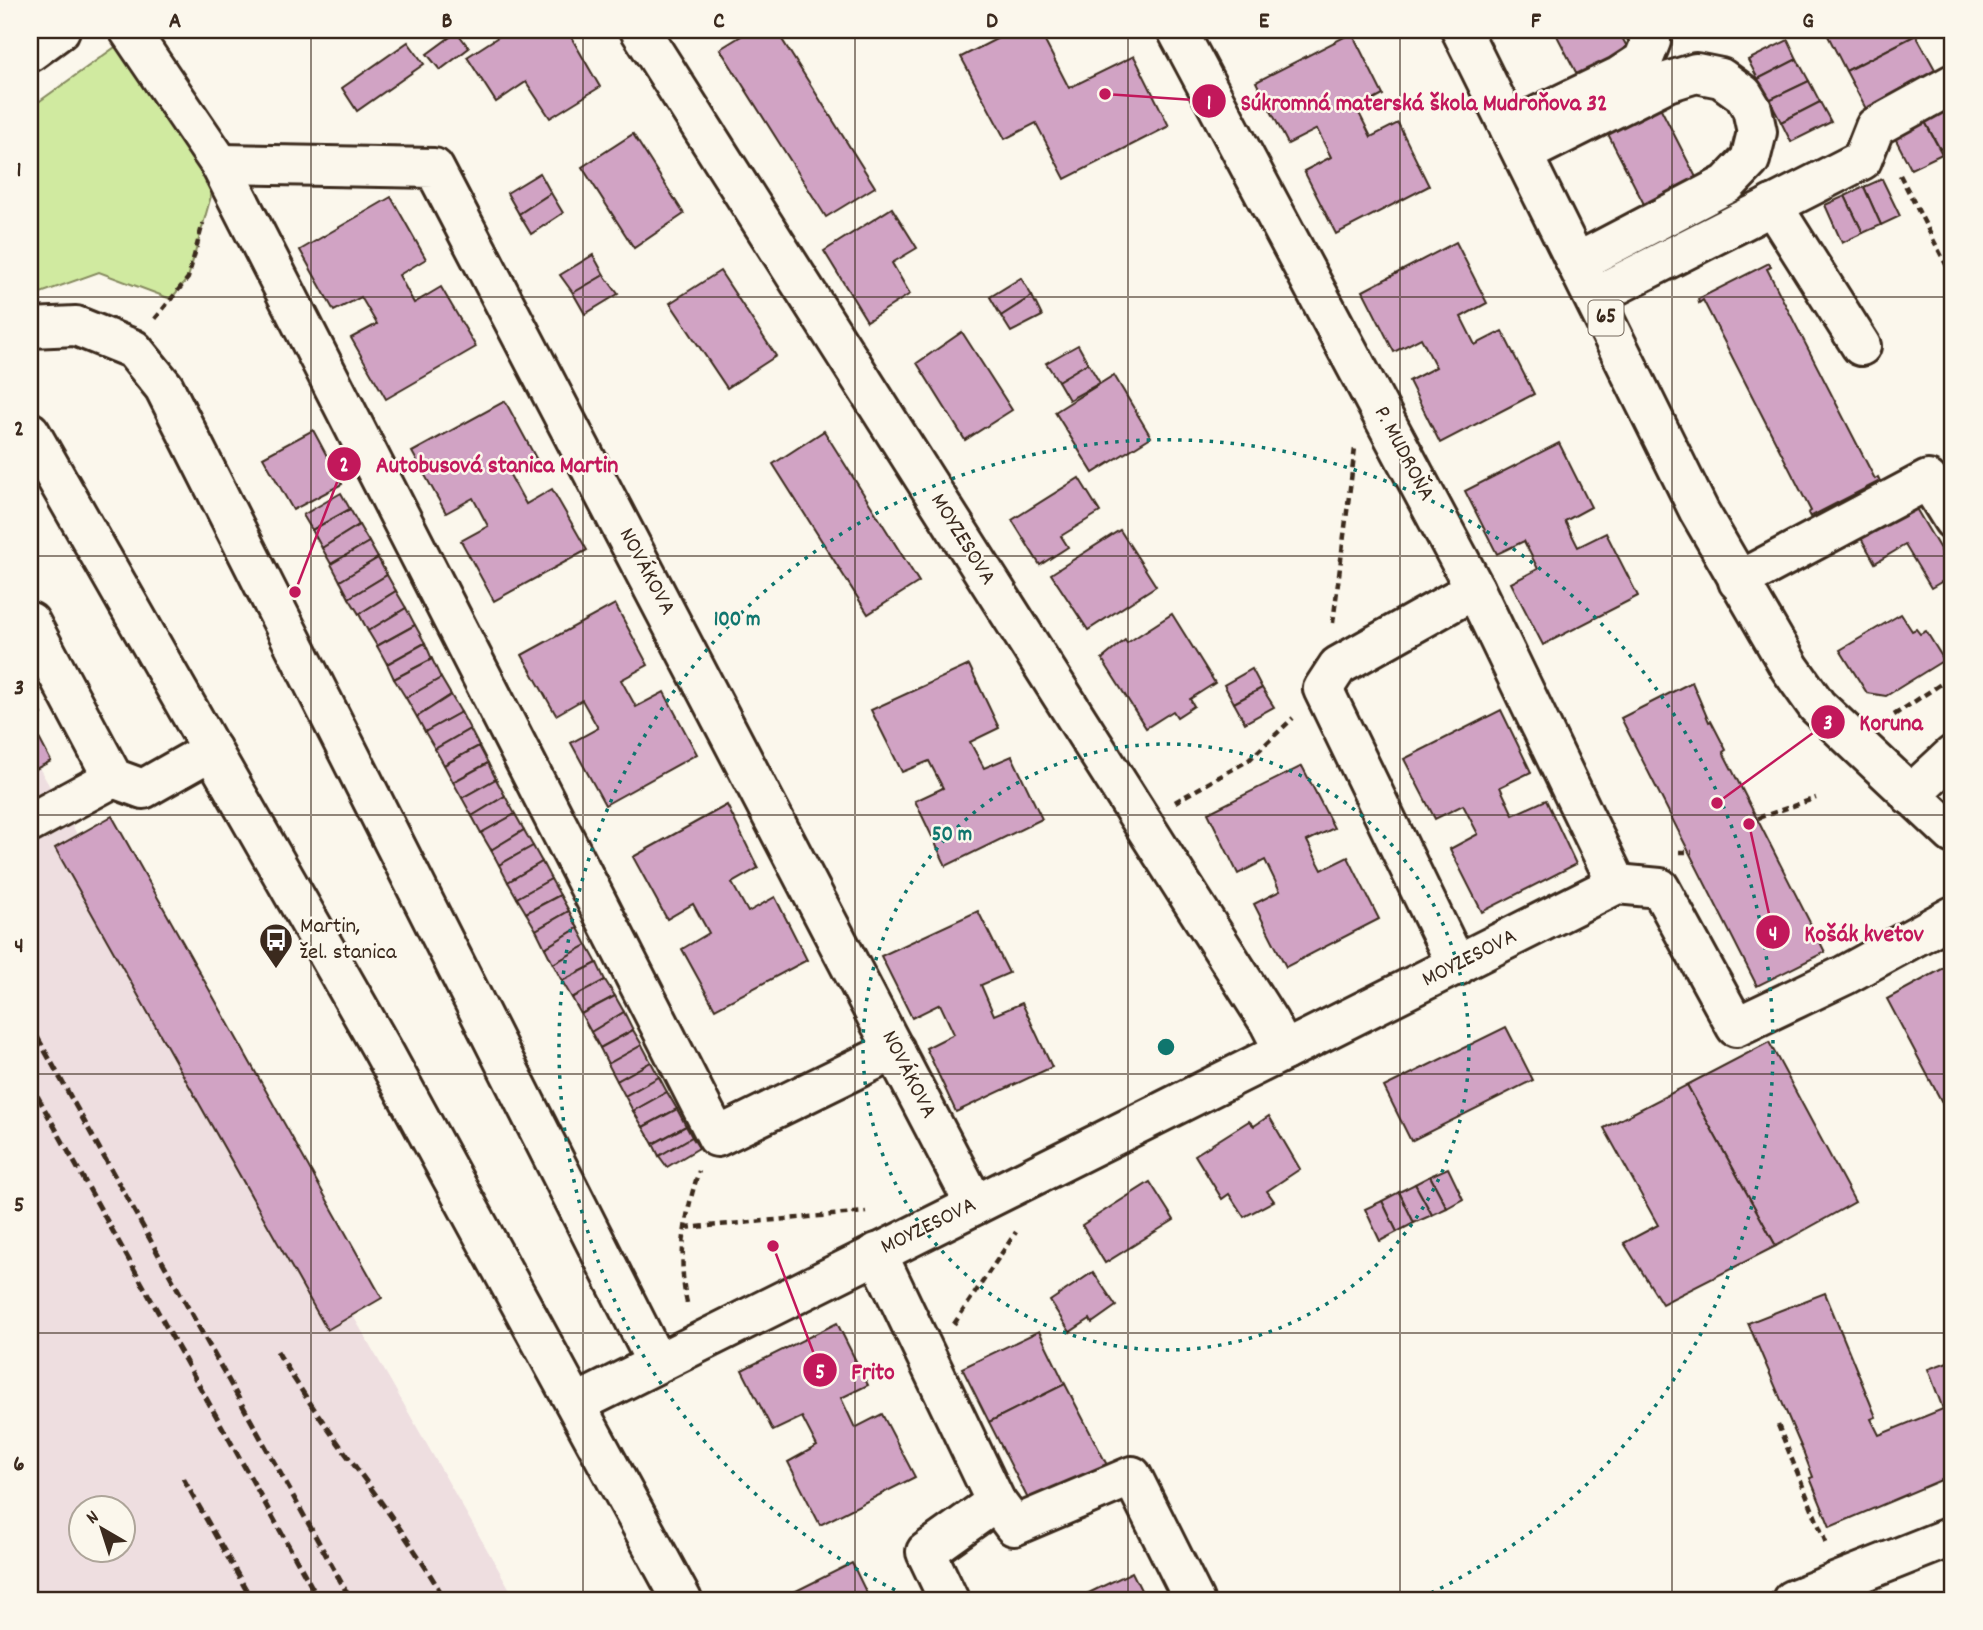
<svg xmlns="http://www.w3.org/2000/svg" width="1983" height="1630" font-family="Dekko,sans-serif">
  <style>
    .built { fill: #eedee0; fill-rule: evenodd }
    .green { fill: #d0eaa0; stroke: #868a5f; stroke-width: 2 }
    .building { fill: #d1a3c4; stroke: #3b2a1e; stroke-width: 2 }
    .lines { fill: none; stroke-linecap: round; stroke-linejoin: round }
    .minor-casing { stroke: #3b2a1e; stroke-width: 44 }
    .major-casing { stroke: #3b2a1e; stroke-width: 44 }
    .path { stroke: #3b2a1e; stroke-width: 4.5; stroke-dasharray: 7 5; stroke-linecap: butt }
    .minor { stroke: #fbf7ec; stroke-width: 38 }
    .major { stroke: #fbf7ec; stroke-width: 38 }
    .rail { stroke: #3b2a1e; stroke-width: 5; stroke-dasharray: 10 5; stroke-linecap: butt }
    .grid { fill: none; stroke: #3b2a1e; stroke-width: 2; stroke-opacity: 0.55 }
    .ring { fill: none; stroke: #0f766e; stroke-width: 3.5; stroke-dasharray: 3.5 7 }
    .labels { text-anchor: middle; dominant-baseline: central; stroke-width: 5; stroke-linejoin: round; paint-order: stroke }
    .shield { fill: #fbf7ec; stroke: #75685c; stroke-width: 2 }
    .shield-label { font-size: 21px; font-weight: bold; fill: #3b2a1e }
    .street-label { font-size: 23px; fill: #3b2a1e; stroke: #fbf7ec }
    .poi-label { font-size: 23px; fill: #3b2a1e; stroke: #fbf7ec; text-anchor: start }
    .centre { fill: #0f766e; stroke: #fbf7ec; stroke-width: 3.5 }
    .ring-label { font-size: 21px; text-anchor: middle; font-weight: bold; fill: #0f766e; stroke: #fbf7ec; stroke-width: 5; stroke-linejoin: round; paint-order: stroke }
    .leader { fill: none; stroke: #c2185b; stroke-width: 2.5 }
    .callout-dot { fill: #c2185b; stroke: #fbf7ec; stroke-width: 2.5 }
    .mark-label { font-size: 21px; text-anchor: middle; font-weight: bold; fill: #fff }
    .callout-label { font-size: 24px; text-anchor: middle; font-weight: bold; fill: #c2185b; stroke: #fbf7ec; stroke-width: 5; stroke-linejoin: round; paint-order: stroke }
    .neatline { fill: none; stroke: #3b2a1e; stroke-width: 2.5 }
    .grid-label { font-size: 23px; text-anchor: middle; font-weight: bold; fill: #3b2a1e }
  </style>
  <rect width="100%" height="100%" fill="#fbf7ec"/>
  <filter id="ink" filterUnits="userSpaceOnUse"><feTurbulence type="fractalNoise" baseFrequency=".0143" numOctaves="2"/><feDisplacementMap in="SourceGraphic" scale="14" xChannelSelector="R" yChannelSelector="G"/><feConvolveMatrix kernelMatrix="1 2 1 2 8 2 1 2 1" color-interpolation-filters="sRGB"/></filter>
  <g filter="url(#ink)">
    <!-- built -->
    <path class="built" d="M30,752L516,1600H30ZM80,1508H122V1550H80Z"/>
    <!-- green -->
    <path class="green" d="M132,35L220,164L188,278L171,299L99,272L38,294L30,291V108Z"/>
    <!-- building -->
    <g class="building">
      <path d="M509,30H567L600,87L550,118L526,82L496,102L467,57Z"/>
      <path d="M751,30H776L875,187L826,217L720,49Z"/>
      <path d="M1014,30H1039L1069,88L1134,56L1169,126L1065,179L1036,123L1005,139L961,57Z"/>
      <path d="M1554,30H1618L1632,56L1581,82Z"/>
      <path d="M1825,30H1914L1916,35L1846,71Z"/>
      <path d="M457,32L469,48L440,70L427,54Z"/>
      <path d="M1352,33L1383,95L1357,109L1371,137L1398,123L1429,186L1336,234L1304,171L1331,157L1317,129L1288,144L1256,82Z"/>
      <path d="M1916,35L1937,73L1866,109L1846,71Z"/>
      <path d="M1788,40L1797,59L1758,79L1748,60Z"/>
      <path d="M408,42L424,64L357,111L342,88Z"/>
      <path d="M1797,59L1809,81L1769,100L1758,79Z"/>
      <path d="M1809,81L1820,102L1781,122L1769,100Z"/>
      <path d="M1820,102L1831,122L1791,142L1781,122Z"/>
      <path d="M1659,105L1701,187L1649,214L1607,132Z"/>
      <path d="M1945,111L1953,128V141L1940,149L1924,120Z"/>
      <path d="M1924,120L1942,154L1911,169L1894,136Z"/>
      <path d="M633,134L684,214L634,248L582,167Z"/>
      <path d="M540,173L551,193L519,214L507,193Z"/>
      <path d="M1882,179L1900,216L1881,225L1864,187Z"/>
      <path d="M1864,187L1881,225L1863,233L1845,196Z"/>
      <path d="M551,193L563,213L531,234L519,214Z"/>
      <path d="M1845,196L1863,233L1842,243L1825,205Z"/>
      <path d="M391,197L426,259L399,275L414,303L441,287L476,347L386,399L351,338L377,324L361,297L334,311L300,250Z"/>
      <path d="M892,208L917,248L892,263L910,294L867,321L824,251Z"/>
      <path d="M1456,242L1487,303L1461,317L1475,345L1502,331L1534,394L1440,443L1409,381L1436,367L1421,338L1394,352L1363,291Z"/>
      <path d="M593,255L604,275L573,293L560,275Z"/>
      <path d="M1769,263L1771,267L1767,269L1875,479L1878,477L1880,481L1810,517L1808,513L1811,511L1703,300L1699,303L1698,299Z"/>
      <path d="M720,271L776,356L727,388L670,303Z"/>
      <path d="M604,275L618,294L585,314L573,293Z"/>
      <path d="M1021,278L1032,296L1001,316L990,297Z"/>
      <path d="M1032,296L1042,316L1011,332L1001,316Z"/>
      <path d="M962,332L1012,410L965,440L917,363Z"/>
      <path d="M1078,345L1088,363L1058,381L1046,363Z"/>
      <path d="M1088,363L1100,383L1069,400L1058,381Z"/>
      <path d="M1114,375L1151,437L1093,473L1055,412Z"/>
      <path d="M505,401L537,460L510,475L526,504L552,489L587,550L494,601L461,541L488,526L473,498L446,513L412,452Z"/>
      <path d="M313,430L342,484L293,510L263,457Z"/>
      <path d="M824,431L919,582L868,614L773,464Z"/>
      <path d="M1559,443L1591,507L1565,521L1578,547L1606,533L1638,596L1543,645L1511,583L1538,569L1524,541L1497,554L1465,491Z"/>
      <path d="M1079,478L1100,512L1061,536L1068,547L1040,565L1012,520Z"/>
      <path d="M341,493L350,509L312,530L303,515Z"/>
      <path d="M1914,505L1953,571V575L1931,588L1905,545L1875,563L1861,538Z"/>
      <path d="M350,509L359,525L322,548L312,530Z"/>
      <path d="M359,525L369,542L331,564L322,548Z"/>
      <path d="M1120,530L1156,586L1088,630L1051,574Z"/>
      <path d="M369,542L378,558L340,581L331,564Z"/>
      <path d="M378,558L387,575L349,598L340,581Z"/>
      <path d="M387,575L396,591L359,614L349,598Z"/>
      <path d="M396,591L406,608L368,631L359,614Z"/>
      <path d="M615,604L648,665L621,680L636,707L664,692L697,754L605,805L571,743L598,728L582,700L556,715L522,655Z"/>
      <path d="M406,608L415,625L377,646L368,631Z"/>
      <path d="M1172,614L1215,683L1190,699L1194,706L1177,717L1173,711L1146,728L1102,659L1125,640L1127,643Z"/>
      <path d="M1901,614L1912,631L1916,629L1920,634L1926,631L1944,660L1886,696L1867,693L1840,650Z"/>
      <path d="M415,625L425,643L387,664L377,646Z"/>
      <path d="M425,643L432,659L394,679L387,664Z"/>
      <path d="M432,659L441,678L406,698L394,679Z"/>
      <path d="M969,665L999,728L970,742L984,768L1012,756L1042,819L946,866L915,801L943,788L929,761L902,772L871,710Z"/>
      <path d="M1252,669L1262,688L1234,703L1224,685Z"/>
      <path d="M441,678L451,695L417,717L406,698Z"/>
      <path d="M1692,682L1709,722L1711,721L1726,750L1723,752L1825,952L1757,986L1621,718Z"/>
      <path d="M1262,688L1274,707L1245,723L1234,703Z"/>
      <path d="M30,693L42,714L30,721Z"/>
      <path d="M451,695L461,712L425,732L417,717Z"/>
      <path d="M1501,710L1531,772L1500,787L1513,815L1546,800L1576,864L1482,912L1450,849L1478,834L1463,805L1435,819L1404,759Z"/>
      <path d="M461,712L470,729L435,749L425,732Z"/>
      <path d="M30,721L51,761L30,772Z"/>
      <path d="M470,729L479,746L444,765L435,749Z"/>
      <path d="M479,746L488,763L453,782L444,765Z"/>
      <path d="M488,763L496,779L462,798L453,782Z"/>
      <path d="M1302,766L1334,828L1307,841L1322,870L1348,857L1379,919L1286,967L1254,904L1280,891L1265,860L1238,874L1208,813Z"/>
      <path d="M496,779L505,796L472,816L462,798Z"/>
      <path d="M505,796L515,814L481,833L472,816Z"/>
      <path d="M727,805L758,868L732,883L748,912L775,897L807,960L715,1009L682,949L709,933L693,904L667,919L633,857Z"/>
      <path d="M515,814L524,830L491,850L481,833Z"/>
      <path d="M112,816L382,1298L327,1330L55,848Z"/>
      <path d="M524,830L533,846L499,865L491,850Z"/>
      <path d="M533,846L542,862L508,882L499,865Z"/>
      <path d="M542,862L551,879L517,898L508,882Z"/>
      <path d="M551,879L560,895L526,913L517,898Z"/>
      <path d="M560,895L569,911L536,930L526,913Z"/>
      <path d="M569,911L578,928L545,948L536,930Z"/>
      <path d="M978,911L1009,973L981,985L994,1015L1022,1003L1052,1067L956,1112L926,1048L954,1034L940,1004L912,1018L881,956Z"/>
      <path d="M578,928L587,945L553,964L545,948Z"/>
      <path d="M587,945L597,963L562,981L553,964Z"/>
      <path d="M597,963L605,980L572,998L562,981Z"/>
      <path d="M1953,963V1123L1887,999Z"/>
      <path d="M605,980L615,996L581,1014L572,998Z"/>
      <path d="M615,996L624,1012L591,1032L581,1014Z"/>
      <path d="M624,1012L633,1030L600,1048L591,1032Z"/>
      <path d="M1506,1027L1533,1080L1411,1141L1384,1087Z"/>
      <path d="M633,1030L642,1045L608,1064L600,1048Z"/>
      <path d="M1769,1042L1855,1202L1776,1246L1687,1085Z"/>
      <path d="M642,1045L651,1062L617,1081L608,1064Z"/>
      <path d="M651,1062L659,1077L625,1096L617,1081Z"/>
      <path d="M659,1077L667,1092L633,1111L625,1096Z"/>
      <path d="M1687,1085L1776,1246L1662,1304L1624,1243L1658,1225L1604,1128Z"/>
      <path d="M667,1092L677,1109L643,1127L633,1111Z"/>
      <path d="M677,1109L686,1126L653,1144L643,1127Z"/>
      <path d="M1269,1116L1300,1169L1267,1191L1274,1201L1244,1217L1229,1194L1222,1199L1195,1155L1249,1121L1254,1126Z"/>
      <path d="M686,1126L692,1137L659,1156L653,1144Z"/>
      <path d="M692,1137L699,1148L667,1167L659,1156Z"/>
      <path d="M1448,1168L1463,1199L1447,1208L1430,1176Z"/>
      <path d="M1430,1176L1447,1208L1432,1215L1415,1184Z"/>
      <path d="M1150,1182L1174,1220L1105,1263L1082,1225Z"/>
      <path d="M1415,1184L1432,1215L1414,1223L1399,1192Z"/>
      <path d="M1399,1192L1414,1223L1397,1232L1382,1201Z"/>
      <path d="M1382,1201L1397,1232L1380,1241L1365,1209Z"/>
      <path d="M1093,1272L1116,1306L1092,1323L1090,1319L1070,1332L1050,1301Z"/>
      <path d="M1825,1293L1876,1417L1871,1419L1879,1435L1943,1409L1928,1369L1953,1360V1475L1830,1527L1810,1478L1813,1477L1803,1451L1748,1323Z"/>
      <path d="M837,1323L868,1385L841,1398L855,1428L882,1414L915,1477L820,1525L788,1462L817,1446L802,1417L773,1431L742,1370Z"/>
      <path d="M1039,1331L1065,1384L989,1422L962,1368Z"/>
      <path d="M1065,1384L1107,1465L1030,1503L989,1422Z"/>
      <path d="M852,1563L870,1600H778Z"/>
      <path d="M1132,1572L1146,1600H1074Z"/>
    </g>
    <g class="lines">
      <!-- minor casing -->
      <g class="minor-casing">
        <g id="minor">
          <path d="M129,30L220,164L717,1137L895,1050"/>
          <path d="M1177,30L1475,589L1617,884"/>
          <path d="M30,52L60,30"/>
          <path d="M1510,129L1620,76L1643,61L1651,41L1646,30"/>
          <path d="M1523,154L1667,82L1696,73L1721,78L1743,94L1752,109L1757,132L1750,160L1727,184L1578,262"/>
          <path d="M220,164L434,168L975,1205"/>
          <path d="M1772,205L1861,346"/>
          <path d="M1595,296L1862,160L1875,127L1953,84"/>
          <path d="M30,328L76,326L133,349L164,387L656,1362"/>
          <path d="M30,432L382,1049L682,1600"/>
          <path d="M1738,581L1928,480L1953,520"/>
          <path d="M30,622L113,778L143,789L212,750"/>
          <path d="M1910,795L1953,755"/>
          <path d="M30,823L113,778"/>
          <path d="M1457,966L1323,689L1338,666L1475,589"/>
          <path d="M1284,1051L1617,884L1660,888L1736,1027L1845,975L1953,916"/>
          <path d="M877,1253L996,1502L1014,1526L1132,1476L1194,1600"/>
          <path d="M576,1404L1284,1051L1269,1022L640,30"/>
          <path d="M949,1600L926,1552L996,1502"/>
          <path d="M1792,1600L1953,1536"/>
        </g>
      </g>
      <!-- major casing -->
      <g class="major-casing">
        <path id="major" d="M1461,30L1699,511L1790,668L1817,706L1953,834"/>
      </g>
      <!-- path -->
      <g class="path">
        <path d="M1900,175L1953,278"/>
        <path d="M155,319L188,278L203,223"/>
        <path d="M1333,623L1355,448"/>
        <path d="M1894,715L1953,676"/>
        <path d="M1175,802L1249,760L1293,718"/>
        <path d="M1758,818L1816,798"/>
        <path d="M1679,852H1692"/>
        <path d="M685,1228L866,1212"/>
        <path d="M687,1303C677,1260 685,1212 699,1171"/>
        <path d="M954,1324L1016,1232"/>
        <path d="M1778,1425L1826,1543"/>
      </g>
      <!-- minor -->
      <use href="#minor" class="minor"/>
      <!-- major -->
      <use href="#major" class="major"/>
      <!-- rail -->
      <g class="rail">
        <path d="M30,1024L351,1600"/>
        <path d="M30,1083L319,1600"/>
        <path d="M277,1351C328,1438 396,1513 445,1600"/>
        <path d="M183,1478L252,1600"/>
      </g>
    </g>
  </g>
  <!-- grid -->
  <path class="grid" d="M311,30V1600M583,30V1600M855,30V1600M1128,30V1600M1400,30V1600M1672,30V1600M30,297H1953M30,556H1953M30,815H1953M30,1074H1953M30,1333H1953"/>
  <!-- distance rings -->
  <g class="ring">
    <circle cx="1166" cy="1047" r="303"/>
    <path d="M914 1599A607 607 0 1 1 1418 1599"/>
  </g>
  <!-- icons -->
  <defs>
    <g id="bus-pin" transform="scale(1.75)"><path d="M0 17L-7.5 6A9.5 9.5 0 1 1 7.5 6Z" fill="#3b2a1e" stroke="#fbf7ec"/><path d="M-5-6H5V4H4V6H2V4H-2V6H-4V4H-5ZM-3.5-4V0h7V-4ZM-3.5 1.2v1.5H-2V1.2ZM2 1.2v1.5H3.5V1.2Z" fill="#fff"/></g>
  </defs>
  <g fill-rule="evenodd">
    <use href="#bus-pin" x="276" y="940"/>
  </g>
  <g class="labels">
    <!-- shield labels -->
    <rect class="shield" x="1588.5" y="300.5" width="35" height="35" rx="5"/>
    <g class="shield-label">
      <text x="1606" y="318">65</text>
    </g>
    <!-- street labels -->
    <g class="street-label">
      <text transform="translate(1403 454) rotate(62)">P. MUDROŇA</text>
      <text transform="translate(962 540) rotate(58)">MOYZESOVA</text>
      <text transform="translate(646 572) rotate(62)">NOVÁKOVA</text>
      <text transform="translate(1470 959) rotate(-27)">MOYZESOVA</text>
      <text transform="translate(908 1075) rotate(63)">NOVÁKOVA</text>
      <text transform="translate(929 1227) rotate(-26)">MOYZESOVA</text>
    </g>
    <!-- poi labels -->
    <g class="poi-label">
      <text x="300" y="927">Martin,<tspan x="300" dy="26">žel. stanica</tspan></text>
    </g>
  </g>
  <circle cx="1166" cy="1047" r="10" class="centre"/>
  <g class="ring-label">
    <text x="737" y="625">100 m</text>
    <text x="952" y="840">50 m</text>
  </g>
  <!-- callouts -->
  <path class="leader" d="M1105 94L1209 101M295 592L344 464M1717 803L1828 722M1749 824L1773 932M773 1246L820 1370"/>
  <g class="callout-dot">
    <circle cx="1105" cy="94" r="7"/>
    <circle cx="295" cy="592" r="7"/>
    <circle cx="1717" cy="803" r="7"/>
    <circle cx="1749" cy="824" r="7"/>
    <circle cx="773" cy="1246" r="7"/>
    <circle cx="1209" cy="101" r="18"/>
    <circle cx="344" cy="464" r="18"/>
    <circle cx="1828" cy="722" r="18"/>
    <circle cx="1773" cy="932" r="18"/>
    <circle cx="820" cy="1370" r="18"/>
  </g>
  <g class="mark-label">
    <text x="1209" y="109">1</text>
    <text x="344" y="471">2</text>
    <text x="1828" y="729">3</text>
    <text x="1773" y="940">4</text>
    <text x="820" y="1378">5</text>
  </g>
  <g class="callout-label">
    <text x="1424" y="110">Súkromná materská škola Mudroňova 32</text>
    <text x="497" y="472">Autobusová stanica Martin</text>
    <text x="1891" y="730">Koruna</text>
    <text x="1864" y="941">Košák kvetov</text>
    <text x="873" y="1379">Frito</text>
  </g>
  <!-- margin -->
  <rect width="1983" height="1630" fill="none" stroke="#fbf7ec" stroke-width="77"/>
  <!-- north arrow -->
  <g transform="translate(102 1529) rotate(321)"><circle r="33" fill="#fbf7ec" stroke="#aea59a" stroke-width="2"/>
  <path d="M0-5L12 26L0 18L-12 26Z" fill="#3b2a1e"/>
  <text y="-10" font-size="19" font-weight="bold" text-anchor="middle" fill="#3b2a1e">N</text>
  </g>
  <rect x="38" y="38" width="1906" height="1554" class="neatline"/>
  <g class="grid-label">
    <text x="175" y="27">A</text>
    <text x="447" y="27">B</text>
    <text x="719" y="27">C</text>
    <text x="992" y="27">D</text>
    <text x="1264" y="27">E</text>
    <text x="1536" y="27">F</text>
    <text x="1808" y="27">G</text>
    <text x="19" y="176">1</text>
    <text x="19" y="435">2</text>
    <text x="19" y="694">3</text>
    <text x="19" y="952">4</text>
    <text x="19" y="1211">5</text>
    <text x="19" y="1470">6</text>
  </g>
</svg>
